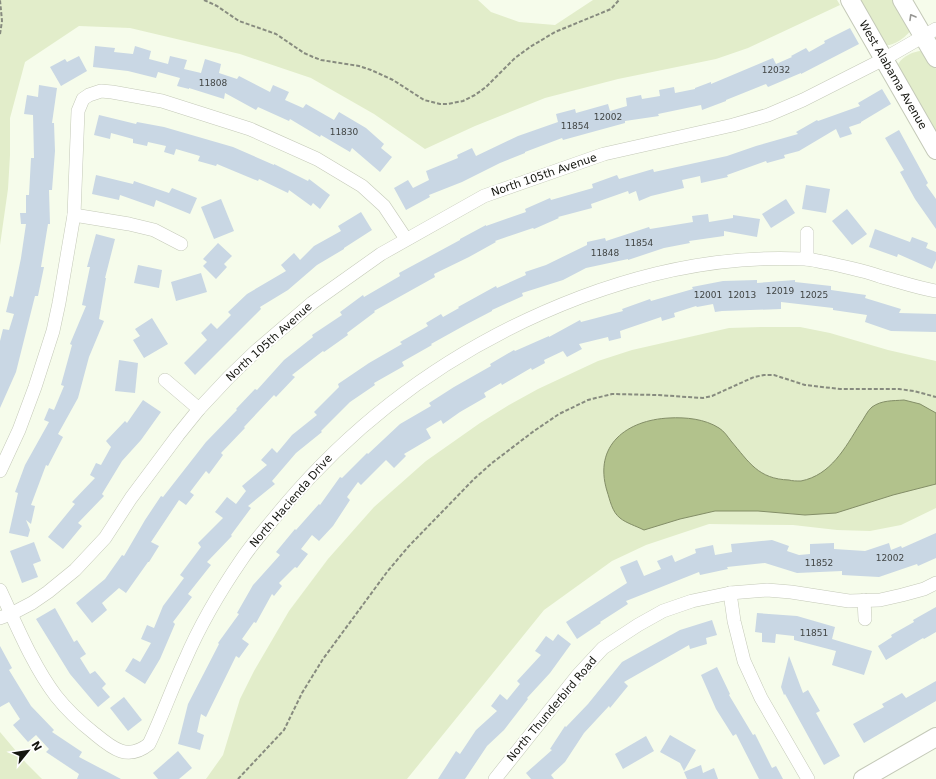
<svg xmlns="http://www.w3.org/2000/svg" width="936" height="779" font-family="'DejaVu Sans',sans-serif">
  <style>
    .green { fill: #e2edca }
    .water { fill: #b2c28c; stroke: #838e67 }
    .building { fill: #c9d7e4 }
    .lines { fill: none; stroke-linecap: round; stroke-linejoin: round }
    .street-casing { stroke: #c4c9b8; stroke-width: 14 }
    .secondary-casing { stroke: #c4c9b8; stroke-width: 20 }
    .path { stroke: #878b7f; stroke-width: 2; stroke-dasharray: 4 2; stroke-linecap: butt }
    .street { stroke: #fff; stroke-width: 13 }
    .secondary { stroke: #fff; stroke-width: 18 }
    .oneway { stroke: #969693 }
    .labels { text-anchor: middle; dominant-baseline: central; stroke-width: 4; stroke-linejoin: round; paint-order: stroke }
    .number-label { font-size: 9px; fill: #424645 }
    .street-label { font-size: 11px; fill: #151610; stroke: #fff }
  </style>
  <rect width="100%" height="100%" fill="#f6fceb"/>
  <!-- green -->
  <g class="green">
    <path d="M0,0H478L491,12L519,22L555,25L593,0H837L840,5L748,48L716,59L618,79L545,98L475,126L425,149L374,114L311,78L240,54L130,28L79,26L25,62L10,118V155L8,189L0,245Z"/>
    <path d="M857,0H897L911,29C909,35 895,45 888,45C887,45 883,43 882,42Z"/>
    <path d="M920,51L924,52L928,55L936,69V139L897,68C898,59 911,52 920,51Z"/>
    <path d="M761,327H800L830,333L888,350L936,361V508L901,525L870,531L837,530L793,525L709,524L646,545L612,561L544,610L407,779H206L223,755L240,699L254,671L289,611L328,559L374,507L426,461L480,423L509,405L538,389L598,361L632,350L729,328Z"/>
    <path d="M0,732L26,763L42,779H0Z"/>
  </g>
  <!-- water -->
  <path class="water" d="M904,400L920,404L936,413V484L893,495L836,513L805,515L758,511H715L680,519L644,530C636,526 626,523 620,518C612,512 610,500 607,491C593,445 627,420 669,418C686,417 705,419 719,428C724,431 728,437 731,441C749,462 758,479 789,480C792,481 797,481 801,481C831,475 845,448 860,424C864,419 867,411 872,407C882,400 892,401 904,400Z"/>
  <!-- building -->
  <g class="building">
    <path d="M850,28L859,44L801,74V73L768,87L766,84L726,100V101L702,110L701,105L658,114L659,116L625,121V123L563,140L562,138L525,152V153L500,163L462,182L429,195L430,197L406,210L394,188L408,180L413,188L429,180L426,171L458,158L457,155L472,148L476,156L518,136L558,122L556,114L575,109L576,113L608,104L610,111L627,106L626,98L641,95L642,99L660,96L659,90L674,87L675,93L695,89V88L711,82V84L773,58L776,64L792,57L791,56L806,48L809,52L825,43L824,41Z"/>
    <path d="M95,46L115,48L114,52L133,54L135,46L151,51L149,59L168,64L170,56L187,60L184,69L201,73L205,59L221,64L219,73L237,79L239,76L270,92L273,85L289,92L285,100L303,108L306,104L334,120L339,112L366,128L384,144L381,148L392,157L380,172L352,148L350,152L321,135L320,137L290,119L289,121L258,107L256,110L225,93L224,99L189,88V89L177,86L180,78L158,72L156,78L128,71L93,67Z"/>
    <path d="M79,56L87,71L61,86L50,67L65,59L67,62Z"/>
    <path d="M39,85L57,88L52,123H54L55,151L52,190H49L50,224H48L41,267H44L38,296H35L16,372L0,408V341L3,329L9,330L14,314L6,312L10,296L13,297L21,258L26,224H21L20,213H26V195H29L31,158H34L33,115L24,114L27,95L38,97Z"/>
    <path d="M882,89L891,104L861,122V123L849,127L852,134L840,138L836,129L799,151L784,155L785,158L767,163L766,161L727,175L728,177L701,183L700,176L682,180L684,188L651,196L639,201L636,191L629,194L628,191L591,204L592,208L558,217L559,218L534,229L533,228L495,241L496,242L469,257L434,274L435,277L374,311L375,312L347,333L348,335L324,352L323,351L292,375L295,377L276,397L274,395L244,427L245,428L221,453L223,455L209,474L206,471L190,492L194,495L186,505L179,500L151,542L159,546L149,562H148L126,593L119,588L102,603L107,610L92,623L76,603L105,579L122,555L124,556L145,520L161,496L163,497L206,442L237,410L236,409L255,389L257,390L284,360L313,337L312,335L342,315L340,312L363,295L364,297L400,276L399,273L460,240V239L486,225V226L526,212L525,209L550,198L551,200L593,188L592,184L617,175L619,179L653,169L654,172L727,156L756,146L798,134L796,132L817,120L818,121L860,106L858,103Z"/>
    <path d="M99,115L136,124L137,122L164,127L233,147L274,165V164L308,181L309,179L330,195L320,209L313,203L311,206L289,190L288,193L259,179L258,181L217,164L216,166L198,161L200,156L176,149L174,155L164,152L166,146L148,142L147,146L133,143V139L111,133L110,139L94,135Z"/>
    <path d="M899,130L928,183L926,185L936,199V229L915,199L900,172L904,170L885,138Z"/>
    <path d="M96,175L133,184L134,181L169,193L172,188L197,198L190,214L156,200L154,207L120,195L119,200L92,194Z"/>
    <path d="M806,185L830,189L826,213L802,209Z"/>
    <path d="M221,199L234,231L214,239L201,207Z"/>
    <path d="M786,199L795,213L771,228L762,214Z"/>
    <path d="M847,209L867,234L852,245L832,221Z"/>
    <path d="M361,212L372,230L344,248V249L317,265L288,290L260,307L261,309L195,375L184,363L207,340L201,333L211,323L217,329L231,315L228,312L247,294L286,271L281,265L294,253L300,260L314,246L341,231L338,226Z"/>
    <path d="M708,214L709,222L733,218V215L760,219L757,237L724,231V236L689,241L690,243L664,248L628,260V259L586,268L563,280L522,293L523,296L492,310V311L467,324L431,344L432,345L402,362L404,366L374,383L375,385L350,402L321,431L322,432L296,453L272,481L275,484L248,506L251,508L231,535L232,536L207,562L211,565L188,594L192,597L173,622L175,624L160,659L145,684L125,671L133,658L140,662L151,643L141,639L147,625L154,628L163,606L184,578L180,575L201,547L198,543L223,518L215,512L227,497L236,504L246,491L242,486L267,465L261,460L272,448L277,453L292,435L317,415L314,412L339,387L338,384L369,363L402,344L400,342L428,326L426,323L441,314L443,317L459,308L458,307L496,286L497,288L526,275L525,272L546,265L587,245V242L605,238L606,241L649,227L650,229L693,222L692,216Z"/>
    <path d="M875,229L910,242L912,237L928,243L926,248L936,252V260L932,269L898,254L897,257L869,247Z"/>
    <path d="M96,234L115,239L105,278H106L99,319L104,321L89,357L78,398L58,434L63,437L48,466L46,465L31,505L35,506L31,524L26,520L30,530L28,537L9,533L18,493L15,492L25,465L49,422L44,420L49,408L54,410L64,386L61,385L72,345L70,344L86,306L82,305L90,267H87Z"/>
    <path d="M218,243L232,256L224,264L227,267L216,279L203,266L207,262L203,259Z"/>
    <path d="M138,265L162,270L159,288L134,283Z"/>
    <path d="M201,273L207,292L176,301L171,282Z"/>
    <path d="M757,280V283L795,280V282L831,286V290L866,295L865,298L901,309L899,313L936,314V332L891,331L865,322L867,315L833,310V308L781,302V309L722,311L715,312L713,304L697,307L696,306L674,313L675,317L662,321L661,317L620,331L621,338L609,341L608,337L579,344L582,349L567,357L563,351L544,360L545,363L532,370L531,368L502,385L501,383L484,393L486,397L460,412L443,424L441,420L426,429L431,438L404,454L406,456L394,468L386,460L361,485L358,482L347,497L350,500L333,526L319,541L312,535L301,549L308,554L297,568L295,567L279,583L282,586L274,596L272,594L256,623L254,622L242,639L249,644L239,658L236,656L206,717L201,714L197,732L204,735L200,750L178,744L188,704L219,644L218,643L239,614L237,613L253,585L280,555L276,552L295,529L296,530L319,504L320,505L340,477L342,478L367,453L368,454L400,424L431,406L429,403L454,387L491,366L490,364L514,350L515,351L549,336V337L580,320L581,322L623,311L622,309L650,299L651,301L693,289L692,287L723,281Z"/>
    <path d="M152,318L168,344L144,358L133,340L140,336L135,329Z"/>
    <path d="M119,360L138,363L135,393L115,391Z"/>
    <path d="M143,400L161,412L141,440L122,461L102,494L104,496L78,523L82,526L63,549L48,537L75,504L72,502L95,478L90,475L96,463L101,465L111,447L106,441L125,421L127,423Z"/>
    <path d="M936,533V558L918,566L917,564L879,577L842,575V571L797,573L765,563L727,567L728,569L700,575L699,572L626,601L628,604L600,622L601,623L577,639L566,622L627,583L620,567L637,560L644,576L661,569L657,561L672,555L675,562L696,553L695,549L713,545L715,555L732,552L731,544L772,540L789,546L787,551L799,555L810,554V544L834,543V549L865,551L889,543L891,550L901,546L902,548Z"/>
    <path d="M34,542L41,561L33,564L38,577L22,583L10,551Z"/>
    <path d="M936,607V632L924,639L923,638L886,660L878,646L892,637L891,635L914,622L913,620Z"/>
    <path d="M55,608L74,642L77,640L86,654L80,658L90,674L95,671L106,684L102,688L110,697L98,707L70,674L36,619Z"/>
    <path d="M757,613L797,616L835,627L832,639L872,651L864,675L832,665L836,651L794,640V636L776,634L775,643L762,642V633L755,632Z"/>
    <path d="M712,620L717,635L706,638L707,644L690,649L689,645L624,682L628,686L610,708L609,706L584,733L565,762L551,775L554,779H531L526,773L552,750L550,749L565,726L566,727L588,704L622,662L680,630Z"/>
    <path d="M558,634L571,644L550,673L527,698L528,699L504,730L487,746L465,779H438L456,751L460,754L476,730L497,711L491,706L500,694L507,700L520,684L517,681L541,655L535,651L546,636L553,641Z"/>
    <path d="M0,646L12,668L9,670L31,706L54,730L52,732L82,752L79,757L121,779H77L79,774L46,752L49,749L36,735L28,742L13,725L20,719L9,702L0,707Z"/>
    <path d="M789,656L803,693L808,690L820,711L816,713L840,756L824,765L785,694L784,695L781,687Z"/>
    <path d="M717,667L730,694L729,695L753,735L755,734L772,768L776,766L783,779H759L736,734L733,736L716,709L701,675Z"/>
    <path d="M936,681V701L864,743L853,724L884,707L882,704L902,693L906,698Z"/>
    <path d="M124,697L142,720L128,731L110,708Z"/>
    <path d="M670,735L696,750L684,771L680,763L660,752Z"/>
    <path d="M646,736L654,751L623,769L615,754Z"/>
    <path d="M178,751L192,768L179,779H158L153,773Z"/>
    <path d="M701,765L703,773L714,768L718,779H687L684,772Z"/>
  </g>
  <g class="lines">
    <!-- street casing -->
    <g class="street-casing">
      <g id="street">
        <path d="M74,215L129,224L154,230L181,244"/>
        <path d="M807,259V233"/>
        <path d="M165,380L199,409"/>
        <path d="M0,471L19,430L35,387L53,331L59,303L74,215L78,111L83,99L89,95L101,91L112,92L162,101L250,129L317,159L362,186L384,206L406,239"/>
        <path d="M0,590C16,624 33,666 56,696C67,710 81,723 95,734C113,749 128,761 149,744C162,717 172,688 185,660C200,625 220,591 242,559C255,540 271,522 286,504C367,409 465,341 581,297C653,270 726,255 804,259C812,259 820,262 828,263C847,267 865,271 882,277C901,282 917,288 936,291"/>
        <path d="M730,593L734,621L744,661L761,698L808,779"/>
        <path d="M864,600L865,619"/>
        <path d="M0,618L11,614L32,603L48,592L75,570L105,538L131,498L178,435L199,409L229,377L256,351L312,303L381,254L484,196L604,154L733,125L768,115L803,100L884,59L936,29"/>
        <path d="M495,779L577,676L603,648L638,625L663,611L692,601L730,593L767,590L791,592L849,601L880,600L902,595L924,589L936,583"/>
      </g>
    </g>
    <!-- secondary casing -->
    <g class="secondary-casing">
      <g id="secondary">
        <path d="M850,0L936,150"/>
        <path d="M902,0L936,58"/>
        <path d="M863,779L936,737"/>
      </g>
    </g>
    <!-- path -->
    <g class="path">
      <path d="M204,0L217,6L239,21L276,34L304,53L313,57L321,60L359,66L371,70L393,80L424,100L440,104H447L463,101L475,95L486,87L515,58L530,47L555,32L611,9L619,0"/>
      <path d="M0,34L2,21L0,0"/>
      <path d="M238,779L284,730L302,693L323,659L387,572L408,547L474,479L492,463L534,431L559,414L588,400L612,394L657,395L703,398L712,396L754,377L764,375H774L805,385L840,389H899L914,391L936,397"/>
    </g>
    <!-- street -->
    <use href="#street" class="street"/>
    <!-- secondary -->
    <use href="#secondary" class="secondary"/>
  </g>
  <!-- one-way arrows -->
  <defs><path id="oneway-chevron" d="M-2-3.5L2.5 0L-2 3.5" fill="none" stroke-width="1.6" stroke-linecap="round" stroke-linejoin="round"/></defs>
  <use class="oneway" href="#oneway-chevron" transform="translate(912 17) rotate(-120)"/>
  <g class="labels">
    <!-- number labels -->
    <g class="number-label">
      <text x="776" y="70">12032</text>
      <text x="213" y="83">11808</text>
      <text x="608" y="117">12002</text>
      <text x="575" y="126">11854</text>
      <text x="344" y="132">11830</text>
      <text x="639" y="243">11854</text>
      <text x="605" y="253">11848</text>
      <text x="780" y="291">12019</text>
      <text x="708" y="295">12001</text>
      <text x="742" y="295">12013</text>
      <text x="814" y="295">12025</text>
      <text x="890" y="558">12002</text>
      <text x="819" y="563">11852</text>
      <text x="814" y="633">11851</text>
    </g>
    <!-- street labels -->
    <g class="street-label">
      <text transform="translate(893 75) rotate(60)">West Alabama Avenue</text>
      <text transform="translate(544 175) rotate(-19)">North 105th Avenue</text>
      <text transform="translate(269 342) rotate(-42)">North 105th Avenue</text>
      <text transform="translate(291 501) rotate(-49)">North Hacienda Drive</text>
      <text transform="translate(552 709) rotate(-50)">North Thunderbird Road</text>
    </g>
  </g>
  <!-- north arrow -->
  <g transform="translate(28 751) rotate(60)" stroke="#ffffff" stroke-width="3" paint-order="stroke">
  <path d="M0-3L7 15L0 10L-7 15Z" fill="#151610"/>
  <text y="-6" font-size="11" font-weight="bold" text-anchor="middle" fill="#151610">N</text>
  </g>
</svg>
